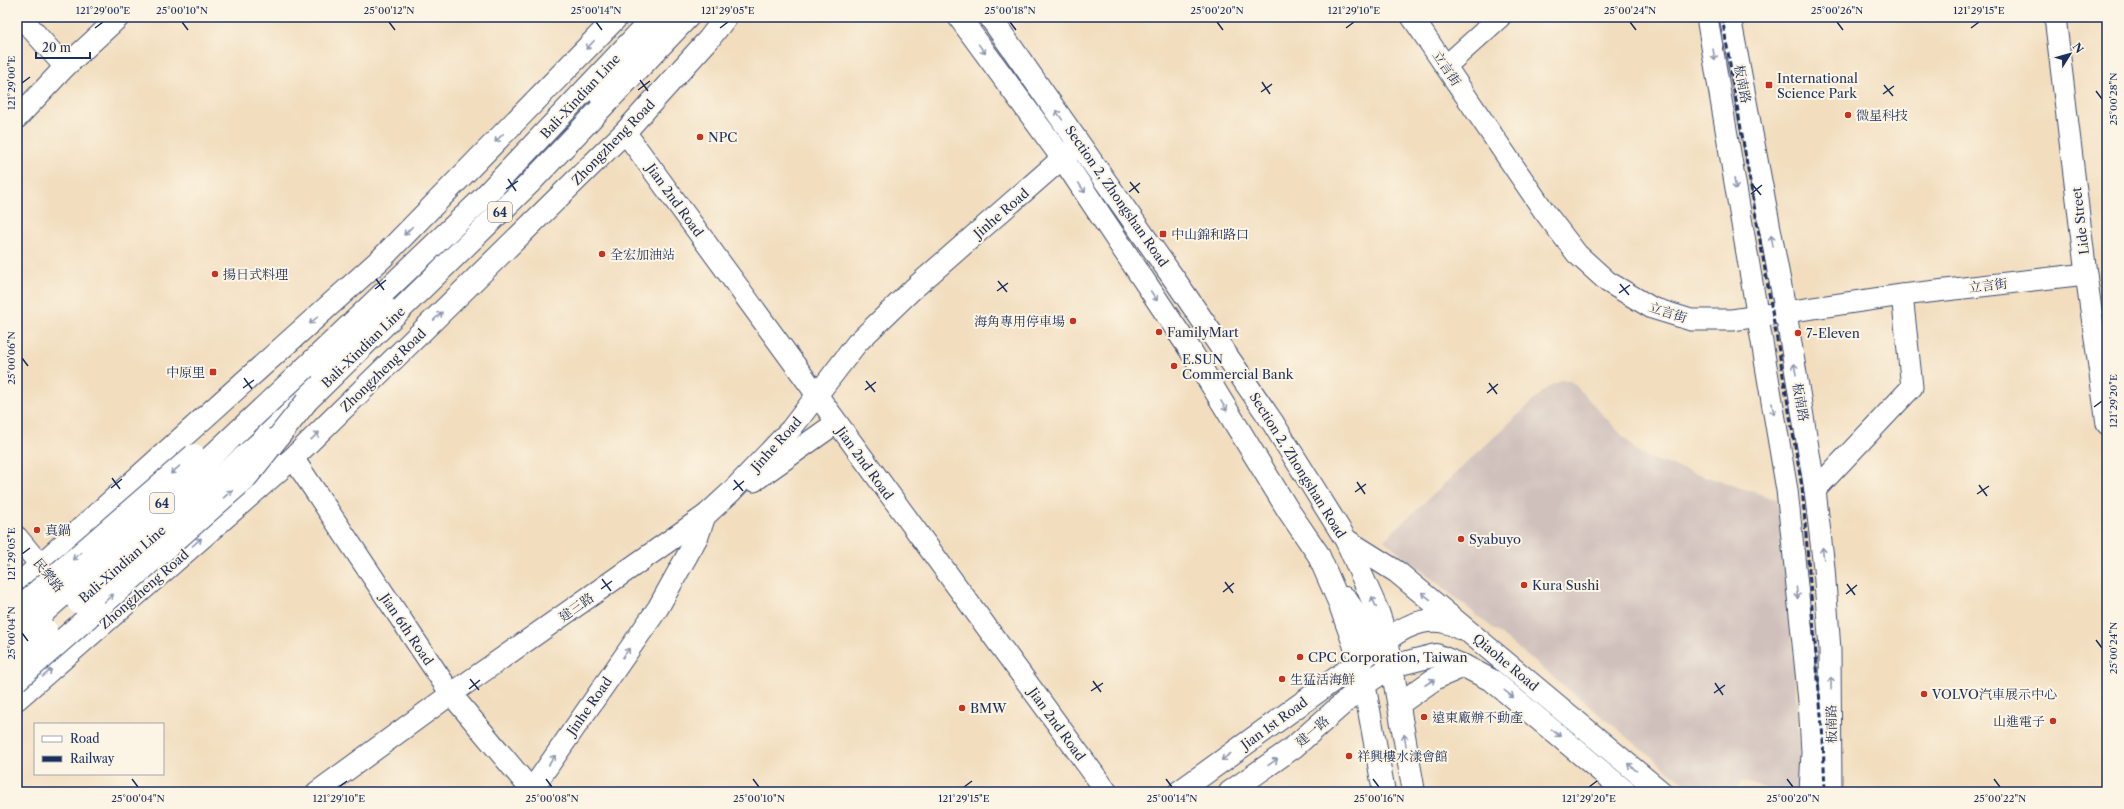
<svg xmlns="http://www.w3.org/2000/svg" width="2124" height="809" font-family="'Libre Caslon Text','Noto Serif TC',serif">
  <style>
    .industrial { fill: #cfc0bb }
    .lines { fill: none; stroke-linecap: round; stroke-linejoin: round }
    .street-casing { stroke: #3b496d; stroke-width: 23 }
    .secondary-casing { stroke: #3b496d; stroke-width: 24 }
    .highway-casing { stroke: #3b496d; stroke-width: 24 }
    .street { stroke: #fff; stroke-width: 21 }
    .secondary { stroke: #fff; stroke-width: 22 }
    .highway { stroke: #fff; stroke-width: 22 }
    .rail { stroke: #1b2f5e; stroke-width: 3; stroke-dasharray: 6 3; stroke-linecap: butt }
    .highway-bridge-casing { stroke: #3b496d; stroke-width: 24; stroke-linecap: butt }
    .highway-bridge { stroke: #fff; stroke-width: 22 }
    .oneway { stroke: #8d97ae }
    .ticks { fill: none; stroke: #1b2f5e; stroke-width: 1.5 }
    .poi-dot { fill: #c8321e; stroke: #fcf5e5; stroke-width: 1.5 }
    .labels { text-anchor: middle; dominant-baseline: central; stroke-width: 4; stroke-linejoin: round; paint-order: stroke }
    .shield { fill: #fcf5e5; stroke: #5e6a86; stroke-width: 1 }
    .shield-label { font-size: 12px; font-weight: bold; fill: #1b2f5e }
    .street-label { font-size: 13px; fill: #1b2f5e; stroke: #fcf5e5 }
    .poi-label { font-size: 13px; fill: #1b2f5e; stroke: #fcf5e5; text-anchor: start }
    .neatline { fill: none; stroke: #1b2f5e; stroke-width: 1.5 }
    .ticks-label { font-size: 10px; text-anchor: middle; fill: #1b2f5e }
  </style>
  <rect width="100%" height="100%" fill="#fcf5e5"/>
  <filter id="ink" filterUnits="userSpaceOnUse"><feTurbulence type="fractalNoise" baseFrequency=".025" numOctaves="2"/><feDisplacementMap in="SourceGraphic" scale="8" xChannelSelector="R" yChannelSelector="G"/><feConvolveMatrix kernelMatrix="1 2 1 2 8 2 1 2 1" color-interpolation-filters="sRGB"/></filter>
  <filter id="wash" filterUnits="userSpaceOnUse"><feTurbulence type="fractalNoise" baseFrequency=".012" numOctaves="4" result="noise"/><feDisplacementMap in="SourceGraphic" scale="16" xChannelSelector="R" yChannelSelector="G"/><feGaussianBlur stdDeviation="0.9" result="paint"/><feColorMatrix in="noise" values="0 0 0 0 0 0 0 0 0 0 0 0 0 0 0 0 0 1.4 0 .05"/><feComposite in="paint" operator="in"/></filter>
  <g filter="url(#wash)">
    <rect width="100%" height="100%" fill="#f2debf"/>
    <!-- industrial -->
    <path class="industrial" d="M1562,380H1569L1574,384L1636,450L1646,457L1778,500L1791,616L1800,761L1797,792H1777L1742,781L1735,792H1695L1384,540L1548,387Z"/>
  </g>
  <g filter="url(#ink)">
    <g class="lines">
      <!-- street casing -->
      <g class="street-casing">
        <g id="street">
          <path d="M21,17L65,67"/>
          <path d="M1412,17L1544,211L1577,254L1608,282L1652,308L1691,320H1732L1902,295L2086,274"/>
          <path d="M1707,17L1787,490L1809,701L1812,752L1810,792"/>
          <path d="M1730,17L1786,313L1815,490L1824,568L1830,650L1831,792"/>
          <path d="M2055,17L2086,274L2107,424"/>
          <path d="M1446,66L1500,17"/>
          <path d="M17,118L65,67L119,17"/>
          <path d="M625,132L1107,792"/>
          <path d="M293,458L451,694L533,792"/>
          <path d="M754,481L836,423"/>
          <path d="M1815,490L1912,387L1902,295"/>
          <path d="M17,537L52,579"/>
          <path d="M317,792L451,694L706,515"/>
          <path d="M530,792L658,608L698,536L705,516L731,492L791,429L857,343L913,289L1075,147"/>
        </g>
      </g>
      <!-- secondary casing -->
      <g class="secondary-casing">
        <g id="secondary">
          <path d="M959,17L1063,159L1189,348L1288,510L1318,554L1339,602L1360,661L1384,792"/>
          <path d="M990,17L1177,283L1273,423L1346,540L1378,612L1387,639L1414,792"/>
          <path d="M600,95L670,17"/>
          <path d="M211,472L387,309"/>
          <path d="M1346,540L1397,572L1661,792"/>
          <path d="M17,586L382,258L617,17"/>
          <path d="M1345,598L1385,655"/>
          <path d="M17,699L293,458L625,132L709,39L726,17"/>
          <path d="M1399,704L1436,678L1464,666"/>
          <path d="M1179,792L1360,661C1387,638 1423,606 1459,628"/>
          <path d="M1230,792L1294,747L1365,684L1392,666L1436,655L1464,666L1493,681L1626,792"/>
        </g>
      </g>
      <!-- highway casing -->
      <g class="highway-casing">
        <g id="highway">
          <path d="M305,368L481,200L654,17"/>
          <path d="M307,401L529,184L688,17"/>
        </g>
      </g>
      <!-- street -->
      <use href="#street" class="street"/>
      <!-- secondary -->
      <use href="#secondary" class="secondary"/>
      <!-- highway -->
      <use href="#highway" class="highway"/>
      <!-- rail -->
      <path class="rail" d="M1722,17L1802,487L1823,739L1825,792"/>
      <!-- highway-bridge casing -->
      <g class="highway-bridge-casing">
        <g id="highway-bridge">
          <path d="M78,602L264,439"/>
          <path d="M17,609L194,455"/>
          <path d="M17,636L89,572L305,368"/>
          <path d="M17,656L46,630"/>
          <path d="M17,680L245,479L307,401"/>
        </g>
      </g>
      <!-- highway-bridge -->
      <use href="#highway-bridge" class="highway-bridge"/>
    </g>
    <!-- one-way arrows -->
    <defs><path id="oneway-shaft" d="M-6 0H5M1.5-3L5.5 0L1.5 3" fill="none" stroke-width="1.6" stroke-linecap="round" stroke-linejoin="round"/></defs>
    <g class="oneway">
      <use href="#oneway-shaft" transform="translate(590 45) rotate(134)"/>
      <use href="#oneway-shaft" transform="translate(982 49) rotate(54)"/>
      <use href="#oneway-shaft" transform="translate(1714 55) rotate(81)"/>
      <use href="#oneway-shaft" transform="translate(1059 115) rotate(-125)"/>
      <use href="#oneway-shaft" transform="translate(499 138) rotate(134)"/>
      <use href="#oneway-shaft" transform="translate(1735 184) rotate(81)"/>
      <use href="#oneway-shaft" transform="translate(1082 188) rotate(56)"/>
      <use href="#oneway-shaft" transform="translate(408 231) rotate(134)"/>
      <use href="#oneway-shaft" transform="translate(1772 241) rotate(-101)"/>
      <use href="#oneway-shaft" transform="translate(1154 296) rotate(56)"/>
      <use href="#oneway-shaft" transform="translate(438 316) rotate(-44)"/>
      <use href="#oneway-shaft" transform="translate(314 320) rotate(138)"/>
      <use href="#oneway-shaft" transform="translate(1795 369) rotate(-100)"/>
      <use href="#oneway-shaft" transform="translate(1224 406) rotate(59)"/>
      <use href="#oneway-shaft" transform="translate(1773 409) rotate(80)"/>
      <use href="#oneway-shaft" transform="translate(315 436) rotate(-44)"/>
      <use href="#oneway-shaft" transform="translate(175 470) rotate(139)"/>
      <use href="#oneway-shaft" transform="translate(228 494) rotate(-41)"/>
      <use href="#oneway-shaft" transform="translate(197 542) rotate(-41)"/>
      <use href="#oneway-shaft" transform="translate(1823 553) rotate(-97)"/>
      <use href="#oneway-shaft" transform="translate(77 556) rotate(139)"/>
      <use href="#oneway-shaft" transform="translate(1797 593) rotate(84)"/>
      <use href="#oneway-shaft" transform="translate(1426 596) rotate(-141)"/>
      <use href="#oneway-shaft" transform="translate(109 598) rotate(-41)"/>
      <use href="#oneway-shaft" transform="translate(1374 602) rotate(-113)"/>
      <use href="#oneway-shaft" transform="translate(626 653) rotate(-55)"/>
      <use href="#oneway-shaft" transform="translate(47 673) rotate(-40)"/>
      <use href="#oneway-shaft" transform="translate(1430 682) rotate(-33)"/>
      <use href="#oneway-shaft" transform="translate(1831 683) rotate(-91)"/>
      <use href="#oneway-shaft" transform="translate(1509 694) rotate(38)"/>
      <use href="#oneway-shaft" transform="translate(1556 733) rotate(40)"/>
      <use href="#oneway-shaft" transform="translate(1405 740) rotate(-100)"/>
      <use href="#oneway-shaft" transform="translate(1226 757) rotate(144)"/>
      <use href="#oneway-shaft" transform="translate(552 760) rotate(-56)"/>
      <use href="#oneway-shaft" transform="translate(1273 762) rotate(-35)"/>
      <use href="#oneway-shaft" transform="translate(1632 767) rotate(-140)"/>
    </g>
  </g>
  <!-- ticks -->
  <path class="ticks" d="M182,22L188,30M389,22L395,30M596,22L602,30M1010,22L1016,30M1217,22L1223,30M1630,22L1636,30M1837,22L1843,30M95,28L103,22M720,28L728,22M1346,28L1354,22M1971,28L1979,22M640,80L648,91M1262,82L1270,94M22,83L30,77M1884,85L1893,96M638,90L650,81M2096,91L2102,99M1261,92L1272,84M1883,94L1894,86M508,179L516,191M1130,182L1139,193M1752,184L1761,195M506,189L518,181M1129,192L1140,183M1751,194L1762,185M376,279L384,290M998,281L1007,292M1620,284L1629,295M375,289L386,280M997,291L1008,283M1619,293L1630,285M22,358L28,366M244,378L252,389M866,381L875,392M1489,383L1497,394M243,388L254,380M865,390L876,382M1487,393L1498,384M2094,407L2102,401M112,478L120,489M734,480L743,491M1357,482L1365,494M1979,485L1987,496M111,488L122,479M733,490L744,481M1355,492L1366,484M1977,494L1989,486M22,554L30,548M602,579L611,591M1225,582L1233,593M1847,584L1855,595M601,589L612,581M1223,592L1234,583M1846,594L1857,585M22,633L28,641M2096,640L2102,648M470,679L479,690M1093,681L1101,692M1715,683L1723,695M469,689L480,680M1091,691L1103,683M1714,693L1725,685M132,779L138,787M546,779L552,787M753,779L759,787M1166,779L1172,787M1373,779L1379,787M1787,779L1793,787M1994,779L2000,787M339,787L347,781M964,787L972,781M1589,787L1597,781"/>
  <!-- markers -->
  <g class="poi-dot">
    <rect x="1765" y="81" width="8" height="8" rx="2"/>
    <circle cx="1848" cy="115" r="4"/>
    <circle cx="700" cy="137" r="4"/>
    <rect x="1159" y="230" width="8" height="8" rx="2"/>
    <circle cx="602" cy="254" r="4"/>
    <circle cx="215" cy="274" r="4"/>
    <circle cx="1073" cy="321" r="4"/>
    <circle cx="1159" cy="332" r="4"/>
    <circle cx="1798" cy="333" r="4"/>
    <circle cx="1174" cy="366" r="4"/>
    <rect x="209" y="368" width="8" height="8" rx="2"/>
    <circle cx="37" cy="530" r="4"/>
    <circle cx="1461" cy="539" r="4"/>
    <circle cx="1524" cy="585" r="4"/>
    <circle cx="1300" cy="657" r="4"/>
    <circle cx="1282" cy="679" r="4"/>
    <circle cx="1924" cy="694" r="4"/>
    <circle cx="962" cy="708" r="4"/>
    <circle cx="1424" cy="717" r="4"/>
    <circle cx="2053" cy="721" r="4"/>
    <circle cx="1349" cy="756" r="4"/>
  </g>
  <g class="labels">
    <!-- shield labels -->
    <g class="shield">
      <rect x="488" y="202" width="24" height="20" rx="3"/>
      <rect x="150" y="493" width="24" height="20" rx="3"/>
    </g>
    <g class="shield-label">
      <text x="500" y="212">64</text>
      <text x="162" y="503">64</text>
    </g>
    <!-- street labels -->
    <g class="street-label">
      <text transform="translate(1447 68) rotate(56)">立言街</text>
      <text transform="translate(1743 84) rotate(79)">板南路</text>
      <text transform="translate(580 96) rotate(-47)">Bali-Xindian Line</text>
      <text transform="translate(613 142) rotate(-46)">Zhongzheng Road</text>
      <text transform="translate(1117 196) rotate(55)">Section 2, Zhongshan Road</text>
      <text transform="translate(675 200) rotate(54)">Jian 2nd Road</text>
      <text transform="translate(1001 213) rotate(-41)">Jinhe Road</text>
      <text transform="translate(2080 221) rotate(-97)">Lide Street</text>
      <text transform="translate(1988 285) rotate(-7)">立言街</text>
      <text transform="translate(1668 312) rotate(18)">立言街</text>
      <text transform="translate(363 347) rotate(-44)">Bali-Xindian Line</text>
      <text transform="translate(383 370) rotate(-44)">Zhongzheng Road</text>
      <text transform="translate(1801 402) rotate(80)">板南路</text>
      <text transform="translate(776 444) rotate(-48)">Jinhe Road</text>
      <text transform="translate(865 463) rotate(54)">Jian 2nd Road</text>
      <text transform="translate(1298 465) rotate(58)">Section 2, Zhongshan Road</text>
      <text transform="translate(122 564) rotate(-41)">Bali-Xindian Line</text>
      <text transform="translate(49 575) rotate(51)">民樂路</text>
      <text transform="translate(144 589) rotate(-41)">Zhongzheng Road</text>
      <text transform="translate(576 607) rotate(-35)">建三路</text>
      <text transform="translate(407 629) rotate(56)">Jian 6th Road</text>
      <text transform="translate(1506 662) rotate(40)">Qiaohe Road</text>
      <text transform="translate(589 706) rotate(-55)">Jinhe Road</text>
      <text transform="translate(1274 723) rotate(-36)">Jian 1st Road</text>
      <text transform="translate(1057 724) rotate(54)">Jian 2nd Road</text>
      <text transform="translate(1831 724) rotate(-91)">板南路</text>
      <text transform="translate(1312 731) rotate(-41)">建一路</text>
    </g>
    <!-- poi labels -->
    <g class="poi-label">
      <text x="1777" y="78">International<tspan x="1777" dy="15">Science Park</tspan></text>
      <text x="1856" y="115">微星科技</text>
      <text x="708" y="137">NPC</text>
      <text x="1171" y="234">中山錦和路口</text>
      <text x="610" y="254">全宏加油站</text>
      <text x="223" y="274">揚日式料理</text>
      <text x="1065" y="321" text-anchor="end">海角專用停車場</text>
      <text x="1167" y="332">FamilyMart</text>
      <text x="1806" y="333">7-Eleven</text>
      <text x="1182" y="359">E.SUN<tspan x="1182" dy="15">Commercial Bank</tspan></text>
      <text x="205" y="372" text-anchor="end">中原里</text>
      <text x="45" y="530">真鍋</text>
      <text x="1469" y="539">Syabuyo</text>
      <text x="1532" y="585">Kura Sushi</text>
      <text x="1308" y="657">CPC Corporation, Taiwan</text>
      <text x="1290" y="679">生猛活海鮮</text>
      <text x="1932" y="694">VOLVO汽車展示中心</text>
      <text x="970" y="708">BMW</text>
      <text x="1432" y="717">遠東廠辦不動產</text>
      <text x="2045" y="721" text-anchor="end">山進電子</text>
      <text x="1357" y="756">祥興樓水漾會館</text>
    </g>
  </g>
  <!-- margin -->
  <rect width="2124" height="809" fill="none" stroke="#fcf5e5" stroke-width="44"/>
  <!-- legend -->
  <rect x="34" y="723" width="130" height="52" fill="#fcf5e5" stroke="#a2a6af"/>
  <rect x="42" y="736" width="20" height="6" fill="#ffffff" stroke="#a2a6af"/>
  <text x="70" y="743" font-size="12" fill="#1b2f5e">Road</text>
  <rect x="42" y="756" width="20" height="6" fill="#1b2f5e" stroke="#a2a6af"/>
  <text x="70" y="763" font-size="12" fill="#1b2f5e">Railway</text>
  <!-- north arrow -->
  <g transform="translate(2070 54) rotate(53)" stroke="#fcf5e5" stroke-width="3" paint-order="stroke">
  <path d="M0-3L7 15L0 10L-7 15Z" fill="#1b2f5e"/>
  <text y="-6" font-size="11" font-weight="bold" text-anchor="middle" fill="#1b2f5e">N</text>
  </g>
  <!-- scale -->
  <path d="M36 52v6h54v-6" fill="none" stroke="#1b2f5e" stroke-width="2"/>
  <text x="42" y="52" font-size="12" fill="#1b2f5e" stroke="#fcf5e5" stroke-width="3" paint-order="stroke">20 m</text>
  <rect x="22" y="22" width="2080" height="765" class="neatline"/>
  <g class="ticks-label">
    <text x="103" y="14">121°29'00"E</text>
    <text x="182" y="14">25°00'10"N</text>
    <text x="389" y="14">25°00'12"N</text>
    <text x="596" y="14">25°00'14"N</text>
    <text x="728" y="14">121°29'05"E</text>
    <text x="1010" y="14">25°00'18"N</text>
    <text x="1217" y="14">25°00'20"N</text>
    <text x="1354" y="14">121°29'10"E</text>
    <text x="1630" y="14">25°00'24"N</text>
    <text x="1837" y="14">25°00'26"N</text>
    <text x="1979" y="14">121°29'15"E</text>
    <text transform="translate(11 83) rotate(-90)" y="4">121°29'00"E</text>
    <text transform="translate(2113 99) rotate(-90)" y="4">25°00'28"N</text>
    <text transform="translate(11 358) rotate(-90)" y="4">25°00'06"N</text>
    <text transform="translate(2113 401) rotate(-90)" y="4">121°29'20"E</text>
    <text transform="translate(11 554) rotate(-90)" y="4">121°29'05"E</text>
    <text transform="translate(11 633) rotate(-90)" y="4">25°00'04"N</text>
    <text transform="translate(2113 648) rotate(-90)" y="4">25°00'24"N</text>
    <text x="138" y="802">25°00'04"N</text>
    <text x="339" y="802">121°29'10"E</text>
    <text x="552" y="802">25°00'08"N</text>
    <text x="759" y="802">25°00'10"N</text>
    <text x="964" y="802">121°29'15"E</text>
    <text x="1172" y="802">25°00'14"N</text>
    <text x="1379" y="802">25°00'16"N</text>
    <text x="1589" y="802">121°29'20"E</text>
    <text x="1793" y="802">25°00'20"N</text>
    <text x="2000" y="802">25°00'22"N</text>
  </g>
</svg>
